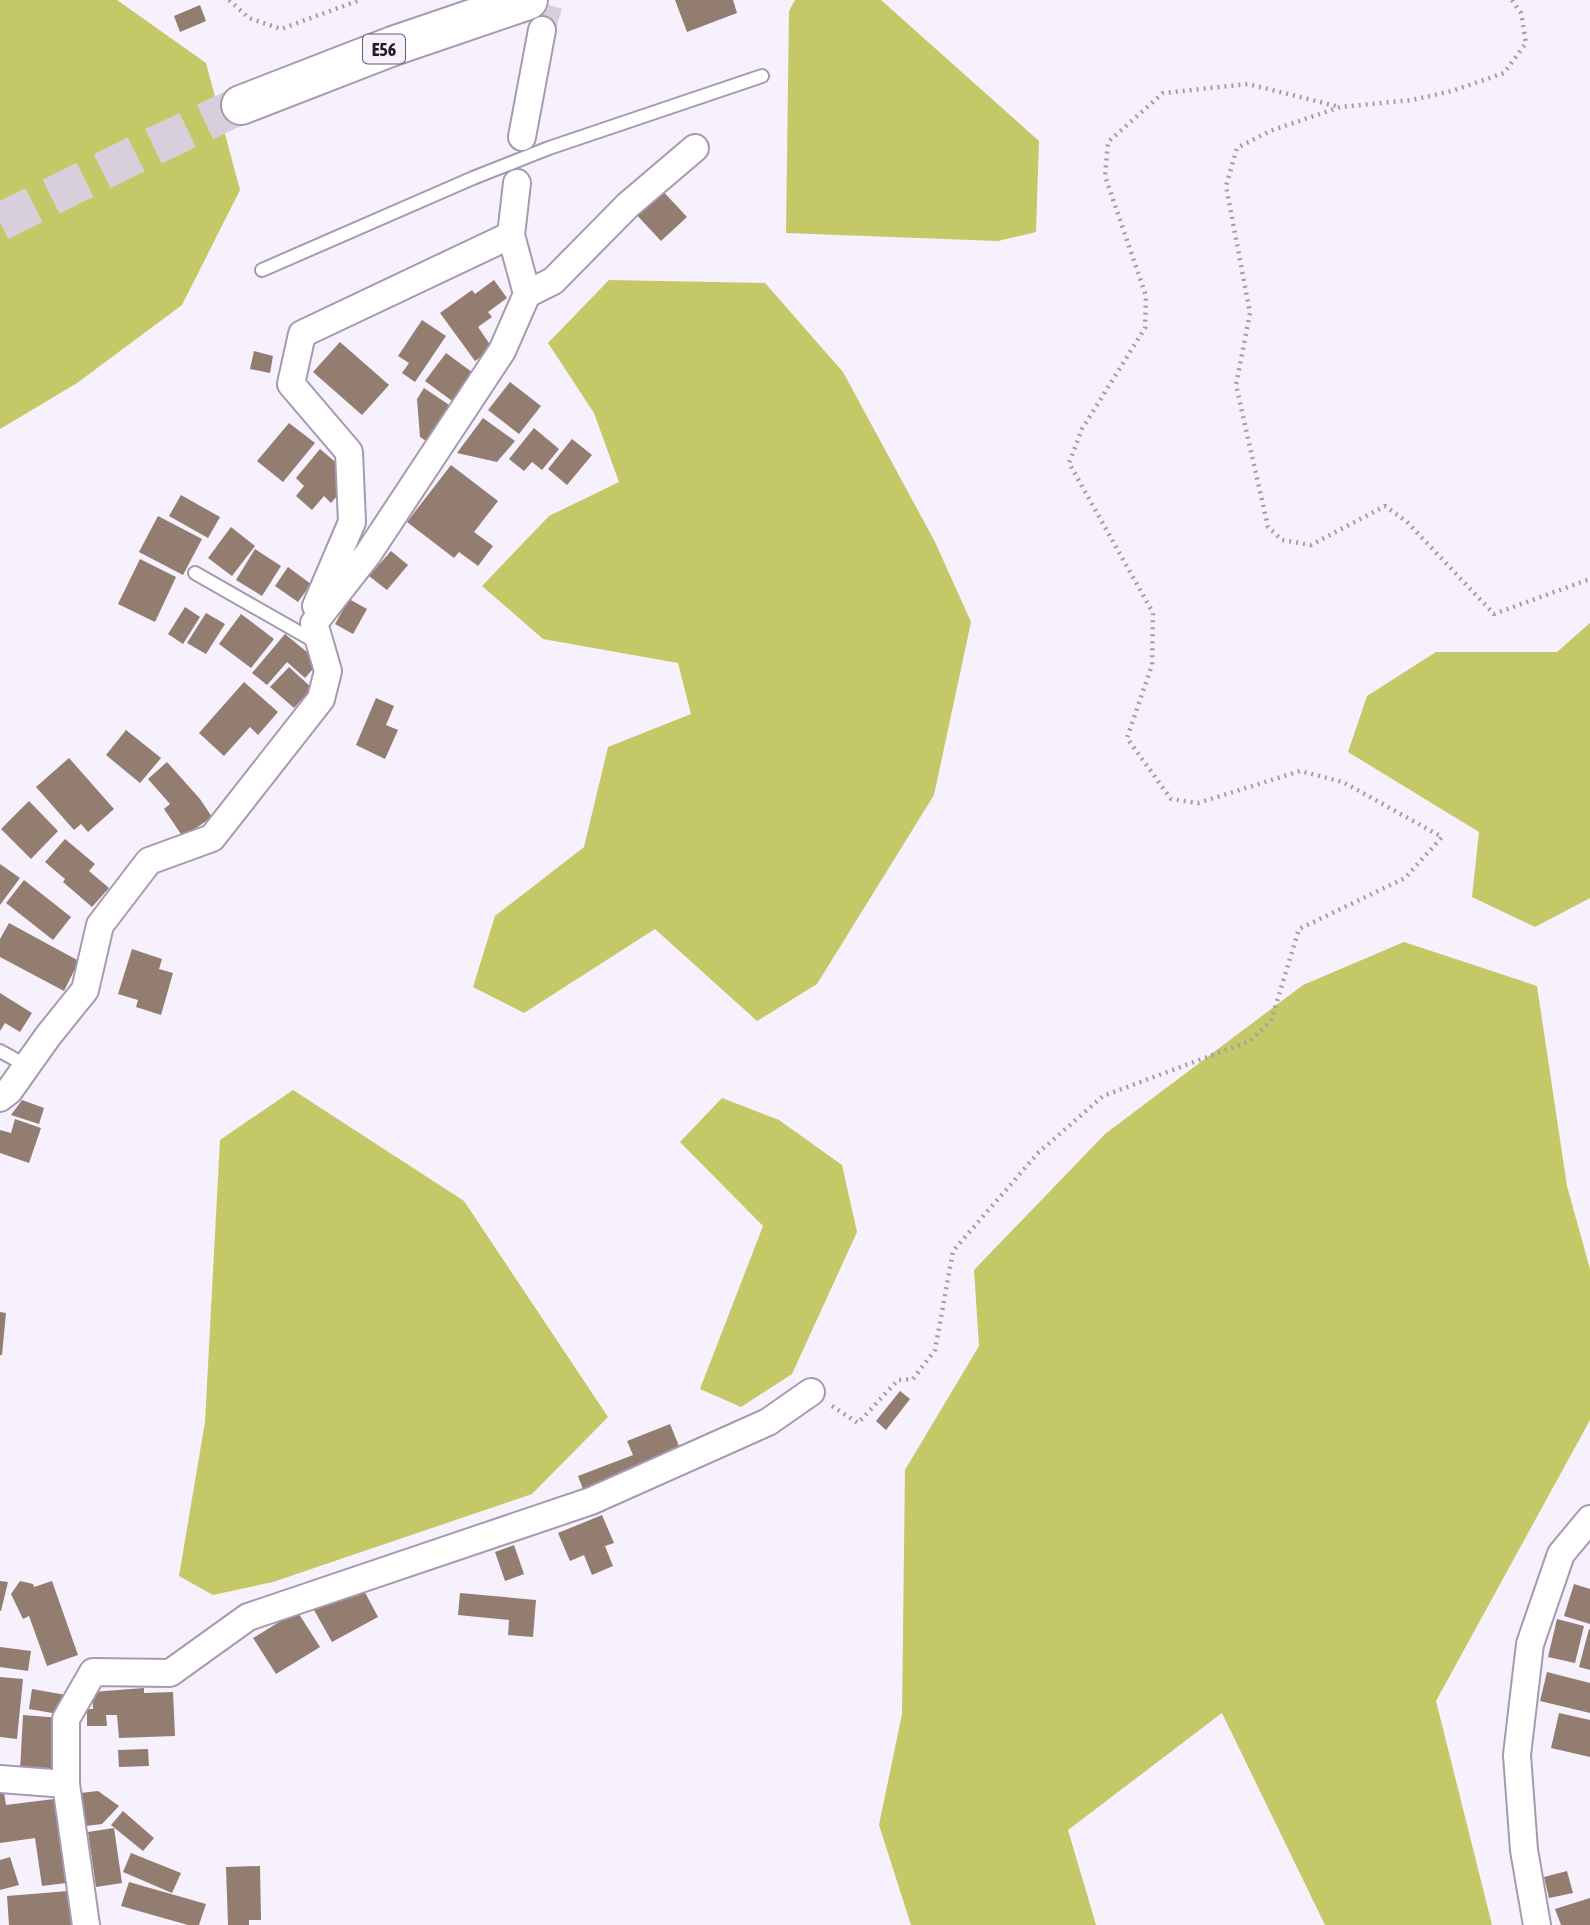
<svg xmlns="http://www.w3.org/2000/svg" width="1590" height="1925" font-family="'Asap Condensed',sans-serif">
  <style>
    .forest { fill: #c4c866 }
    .building { fill: #927d70 }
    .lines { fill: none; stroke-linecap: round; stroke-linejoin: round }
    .minor-tunnel { stroke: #d7d0dc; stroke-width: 26; stroke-dasharray: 26 13; stroke-linecap: butt }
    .motorway-tunnel { stroke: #d7d0dc; stroke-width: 38; stroke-dasharray: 38 19; stroke-linecap: butt }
    .service-casing { stroke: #a69ab0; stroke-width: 16 }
    .minor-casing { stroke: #a69ab0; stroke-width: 30 }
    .motorway-casing { stroke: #a69ab0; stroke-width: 42 }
    .path { stroke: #a59eaa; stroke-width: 4.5; stroke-dasharray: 2 5; stroke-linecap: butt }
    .service { stroke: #fff; stroke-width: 12 }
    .minor { stroke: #fff; stroke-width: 26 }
    .motorway { stroke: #fff; stroke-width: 38 }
    .labels { text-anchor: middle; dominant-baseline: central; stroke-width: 7; stroke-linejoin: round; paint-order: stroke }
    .shield { fill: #f7f0fd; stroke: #615c65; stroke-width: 2 }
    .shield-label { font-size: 18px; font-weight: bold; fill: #211c24 }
  </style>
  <rect width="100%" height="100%" fill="#f7f0fd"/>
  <!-- forest -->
  <g class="forest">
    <path d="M0,0H117L206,63L240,190L182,305L77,383L0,429Z"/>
    <path d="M795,0H881L1039,141L1036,232L998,241L786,233L789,11Z"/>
    <path d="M609,280L765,283L843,372L935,542L971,622L934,795L817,984L757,1021L655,929L524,1013L473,987L495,916L584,847L608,747L691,714L678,663L543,639L482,586L549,516L619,482L594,413L548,343Z"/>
    <path d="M1590,623V898L1535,927L1472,897L1479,832L1348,752L1367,696L1436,652H1557Z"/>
    <path d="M1404,942L1537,986L1567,1186L1590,1269V1420L1436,1701L1492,1925H1325L1222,1713L1068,1830L1096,1925H911L879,1825L902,1714L905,1470L979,1346L974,1270L1105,1134L1303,985Z"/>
    <path d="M293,1090L464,1201L608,1417L532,1494L273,1582L213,1595L179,1576L205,1422L220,1140Z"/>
    <path d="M722,1098L779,1120L842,1165L857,1232L792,1374L741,1407L700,1389L763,1226L680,1142Z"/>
  </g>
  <!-- building -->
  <g class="building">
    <path d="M675,0H733L737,13L687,32Z"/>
    <path d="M200,5L206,21L180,32L174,16Z"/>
    <path d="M659,187L687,217L661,241L633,211Z"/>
    <path d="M494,280L507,298L488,312L492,317L478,327L493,349L475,361L440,313L472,290L475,294Z"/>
    <path d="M422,320L446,336L415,382L402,373L409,363L398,356Z"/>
    <path d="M340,342L389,385L362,415L313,372Z"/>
    <path d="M254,351L273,356L270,373L250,369Z"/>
    <path d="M446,353L480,378L459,406L425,381Z"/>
    <path d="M510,382L541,406L519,434L488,410Z"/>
    <path d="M424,388L455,409L432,445L420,437L417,399Z"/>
    <path d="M483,418L515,441L497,462L457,453Z"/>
    <path d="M289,423L315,443L283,482L257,461Z"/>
    <path d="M534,428L559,449L542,470L532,462L524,471L509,459Z"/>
    <path d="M572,439L592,455L567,485L548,469Z"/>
    <path d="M320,449L346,471L347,484L331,503L324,496L312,510L296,496L304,486L296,478Z"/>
    <path d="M451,465L498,501L474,532L493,546L478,566L459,552L454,558L407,522Z"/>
    <path d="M181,495L220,517L208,538L169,516Z"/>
    <path d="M158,516L202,539L183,575L139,552Z"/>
    <path d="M231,527L255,546L232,576L208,558Z"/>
    <path d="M255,549L281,566L262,596L236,580Z"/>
    <path d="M391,551L408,565L387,590L369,576Z"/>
    <path d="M140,559L176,577L155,622L118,604Z"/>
    <path d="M288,567L311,584L298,602L275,586Z"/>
    <path d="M349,599L367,609L353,634L335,624Z"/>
    <path d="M185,607L200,617L183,644L168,634Z"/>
    <path d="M206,613L225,624L206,654L187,643Z"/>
    <path d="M241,614L274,639L251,668L219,644Z"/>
    <path d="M285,634L319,662L305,678L287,662L267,685L252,673Z"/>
    <path d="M289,667L312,688L294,708L270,687Z"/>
    <path d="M244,682L278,712L258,735L250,727L224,756L199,733Z"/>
    <path d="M376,698L394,706L386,725L398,730L385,759L356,745Z"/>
    <path d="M126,730L161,758L140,783L106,755Z"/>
    <path d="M69,758L114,809L88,832L81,824L74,830L36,787Z"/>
    <path d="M167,762L200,799L212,817L183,837L164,809L170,804L148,779Z"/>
    <path d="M29,801L58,831L31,859L1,829Z"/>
    <path d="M65,839L95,864L89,871L109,888L92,907L63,882L65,879L45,862Z"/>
    <path d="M0,864L20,878L0,905Z"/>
    <path d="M24,880L71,917L53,940L6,903Z"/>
    <path d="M9,923L79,961L64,991L0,957V939Z"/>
    <path d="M132,949L162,959L159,969L173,973L161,1015L136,1007L138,1000L118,994Z"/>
    <path d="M0,993L32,1013L20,1032L5,1023L0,1031Z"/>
    <path d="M22,1100L44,1108L39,1124L11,1115Z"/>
    <path d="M15,1119L41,1128L29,1163L0,1153V1130L11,1133Z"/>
    <path d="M0,1312L6,1313L2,1355H0Z"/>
    <path d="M900,1391L910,1399L886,1430L876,1421Z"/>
    <path d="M670,1424L681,1451L586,1497L578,1476L633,1455L627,1441Z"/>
    <path d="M602,1515L614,1543L605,1546L613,1566L592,1575L584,1555L570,1561L558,1533Z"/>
    <path d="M514,1545L524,1574L505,1581L495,1552Z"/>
    <path d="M0,1581L8,1582L1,1611H0Z"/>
    <path d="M20,1581L33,1584L34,1587L52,1581L78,1655L47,1666L29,1616L23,1619L11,1594Z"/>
    <path d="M1574,1584L1590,1589V1624L1564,1616Z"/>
    <path d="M361,1585L378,1617L332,1642L314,1610Z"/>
    <path d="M460,1593L536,1600L533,1637L508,1635L509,1620L458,1615Z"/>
    <path d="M297,1611L320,1647L276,1674L253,1638Z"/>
    <path d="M1557,1619L1584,1626L1575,1663L1548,1657Z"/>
    <path d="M1589,1629L1590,1630V1670L1579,1667Z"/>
    <path d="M0,1647L31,1651L28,1671L0,1667Z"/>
    <path d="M1547,1672L1590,1683V1713L1540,1701Z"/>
    <path d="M0,1677L23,1679L17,1739L0,1737Z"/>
    <path d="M144,1688V1693L173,1692L175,1736L119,1738L117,1715H106L107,1726H87V1709H93L92,1692Z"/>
    <path d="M32,1689L66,1695L64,1715L29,1709Z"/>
    <path d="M1559,1713L1590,1720V1757L1551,1748Z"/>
    <path d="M23,1715L61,1718L58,1774L20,1771Z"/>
    <path d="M148,1749L149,1766L119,1767L118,1750Z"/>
    <path d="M98,1791L119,1806L102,1824L85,1826L80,1793Z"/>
    <path d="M0,1792H4L6,1805L54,1799L66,1883L42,1886L35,1838L0,1843Z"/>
    <path d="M123,1811L154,1838L143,1851L111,1825Z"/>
    <path d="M114,1828L122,1883L96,1887L88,1832Z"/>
    <path d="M131,1853L181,1873L172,1893L123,1872Z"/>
    <path d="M10,1857L19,1885L0,1890V1860Z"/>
    <path d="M260,1866L261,1920H249V1925H228L226,1867Z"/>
    <path d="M1567,1871L1573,1893L1549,1898L1544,1877Z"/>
    <path d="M129,1882L206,1904L199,1925H188L121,1906Z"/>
    <path d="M68,1891L71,1925H9L7,1896Z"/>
    <path d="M1590,1898V1925H1561L1555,1909Z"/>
  </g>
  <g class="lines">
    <!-- minor-tunnel -->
    <path class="minor-tunnel" d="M542,30L551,0"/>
    <!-- motorway-tunnel -->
    <path class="motorway-tunnel" d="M0,222L137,154L241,105"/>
    <!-- service casing -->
    <g class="service-casing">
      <g id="service">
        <path d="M262,270L473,178L549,148L762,76"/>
        <path d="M195,573L316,642"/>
        <path d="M0,1051L27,1066"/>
      </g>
    </g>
    <!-- minor casing -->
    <g class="minor-casing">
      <g id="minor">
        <path d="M522,137L542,30"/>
        <path d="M527,294L553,281L628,205L695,148"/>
        <path d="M316,606L352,522L349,452L291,384L302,334L511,235"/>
        <path d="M0,1098L9,1091L48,1036L85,990L100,925L149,861L212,838L321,699L328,671L314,623L368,554L502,351L527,294L511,235L517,183"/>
        <path d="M0,1779L66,1784L86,1925"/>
        <path d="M66,1784V1719L93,1672L170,1673L248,1617L591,1501L768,1422L811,1392"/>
        <path d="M1537,1925L1524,1850L1517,1755L1530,1644L1561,1554L1590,1519"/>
      </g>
    </g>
    <!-- motorway casing -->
    <g class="motorway-casing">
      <path id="motorway" d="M241,105L393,46L528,0"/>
    </g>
    <!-- path -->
    <g class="path">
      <path d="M229,0L249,18L281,29L360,0"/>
      <path d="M1512,0L1521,13L1526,43L1504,73L1452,91L1412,100L1340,107L1270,131L1237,148L1226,186L1250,313L1236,385L1268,527L1282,540L1311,545L1385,506L1407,522L1494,614L1590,579"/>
      <path d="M832,1406L858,1423L898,1380L913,1379L935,1350L953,1251L1038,1153L1103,1096L1250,1041L1271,1021L1299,929L1405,878L1442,837L1343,782L1300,771L1198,803L1171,799L1127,738L1152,665L1153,613L1069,463L1082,429L1145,328L1146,296L1105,176L1108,142L1163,93L1248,84L1340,107"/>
    </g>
    <!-- service -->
    <use href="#service" class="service"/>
    <!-- minor -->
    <use href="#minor" class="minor"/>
    <!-- motorway -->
    <use href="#motorway" class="motorway"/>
  </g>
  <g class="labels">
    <!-- shield labels -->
    <rect class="shield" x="363" y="34.5" width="42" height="29" rx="5"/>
    <g class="shield-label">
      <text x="384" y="49">E56</text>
    </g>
  </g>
</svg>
